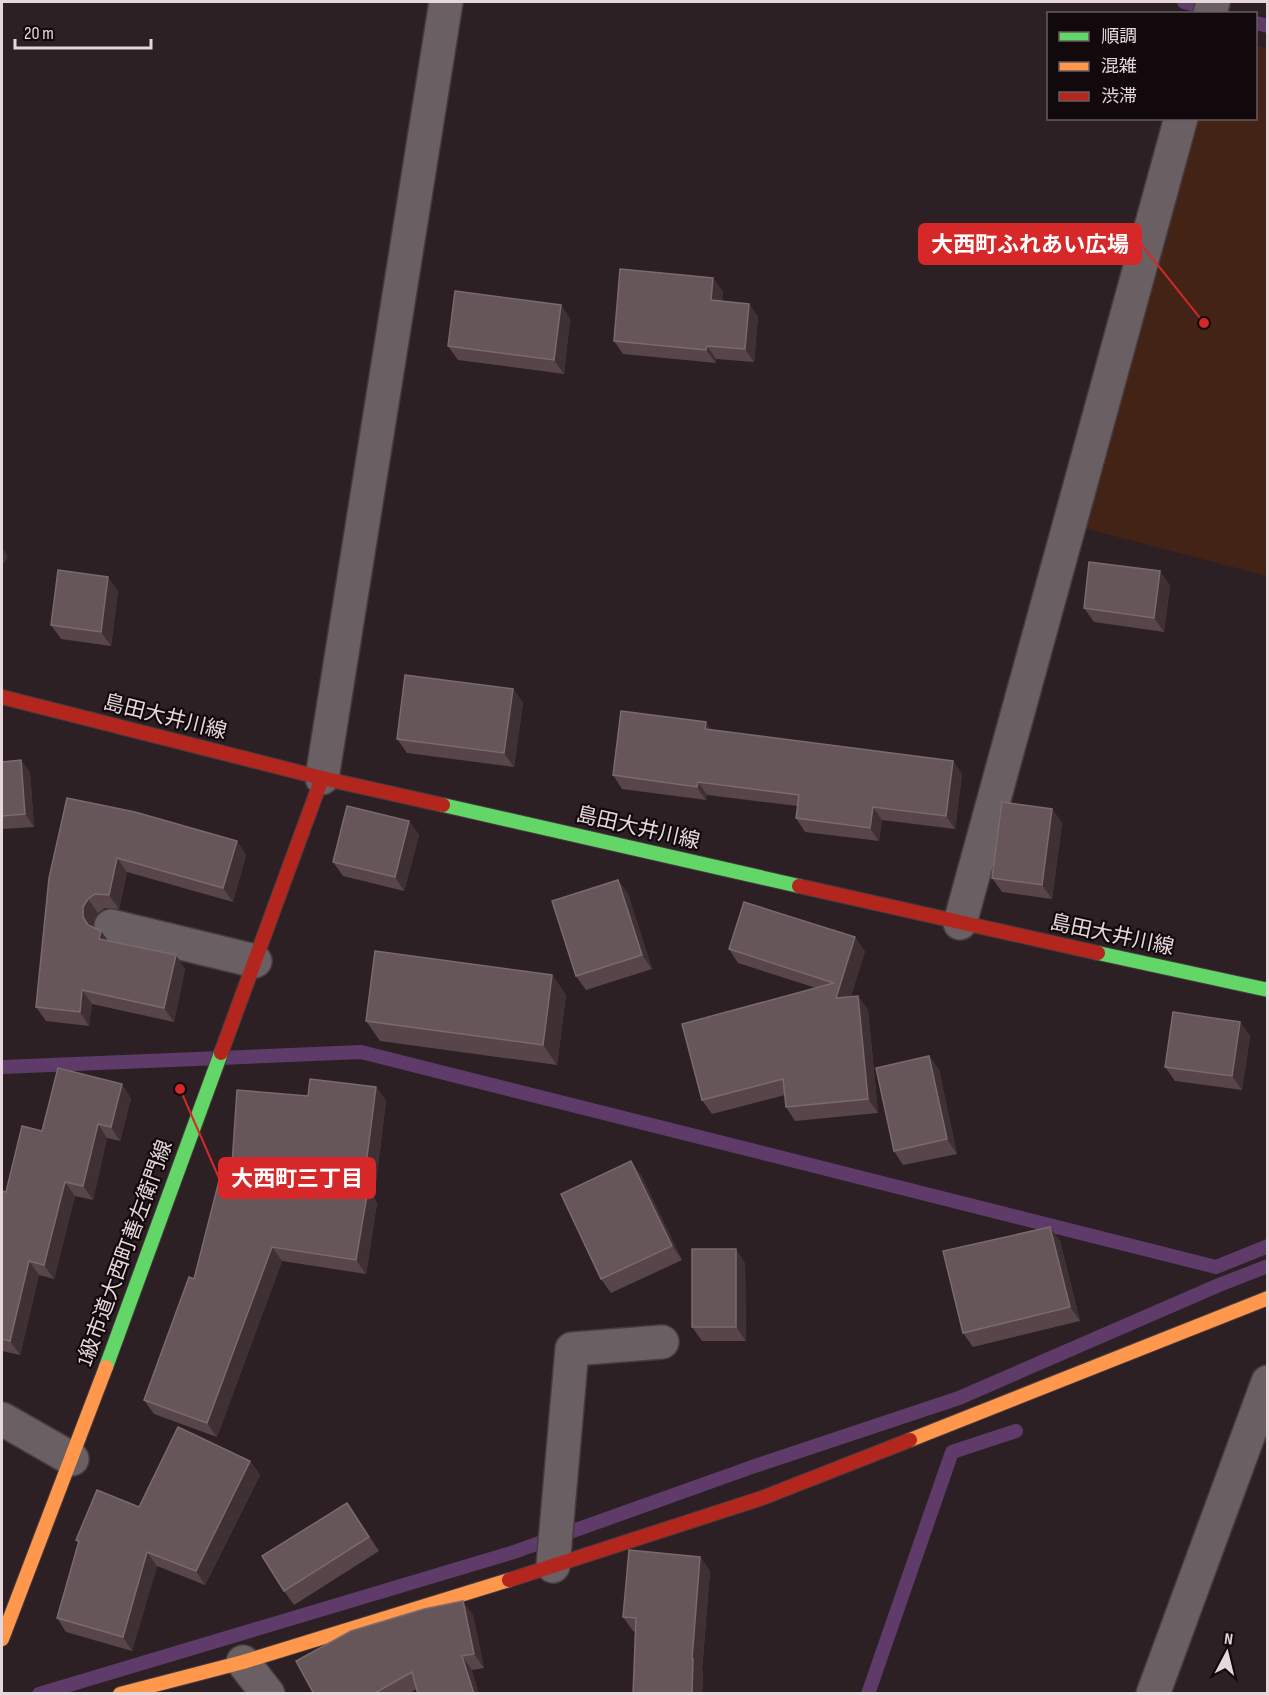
<svg xmlns="http://www.w3.org/2000/svg" width="1269" height="1695" font-family="'Sofia Sans Condensed','Noto Sans JP',sans-serif">
  <style>
    .green { fill: #442317 }
    .lines { fill: none; stroke-linecap: round; stroke-linejoin: round }
    .stream { stroke: #5e3b68; stroke-width: 14 }
    .street-casing { stroke: #463c3f; stroke-width: 36 }
    .fast-casing { stroke: #463c3f; stroke-width: 16 }
    .slow-casing { stroke: #463c3f; stroke-width: 16 }
    .jam-casing { stroke: #463c3f; stroke-width: 16 }
    .street { stroke: #6a6063; stroke-width: 33 }
    .fast { stroke: #63d668; stroke-width: 14 }
    .slow { stroke: #ff974d; stroke-width: 14 }
    .jam { stroke: #b3261e; stroke-width: 14 }
    .wall { fill: #574549 }
    .shaded-wall { fill: #3f3034 }
    .building { fill: #665559; stroke: #7a696d; stroke-width: 1.5 }
    .labels { text-anchor: middle; dominant-baseline: central; stroke-width: 4.5; stroke-linejoin: round; paint-order: stroke }
    .street-label { font-size: 21px; fill: #e6d7db; stroke: #12090c }
    .leader { fill: none; stroke: #d62828; stroke-width: 2 }
    .callout-dot { fill: #d62828; stroke: #12090c; stroke-width: 2 }
    .callout { fill: #d62828; stroke: #d62828; stroke-width: 2 }
    .callout-label { font-size: 22px; text-anchor: middle; font-weight: bold; fill: #fff }
  </style>
  <rect width="100%" height="100%" fill="#2c2024"/>
  <!-- green -->
  <path class="green" d="M1256,45L1267,48V576L1084,528L1197,119L1256,118Z"/>
  <g class="lines">
    <!-- stream -->
    <g class="stream">
      <path d="M1184,2L1211,9"/>
      <path d="M1256,23L1268,26"/>
      <path d="M2,1067L361,1052L1216,1267L1268,1246"/>
      <path d="M39,1694L514,1552L752,1467L959,1398L1219,1285L1268,1266"/>
      <path d="M868,1694L952,1452L1016,1431"/>
    </g>
    <!-- street casing -->
    <g class="street-casing">
      <g id="street">
        <path d="M1210,14L1213,2"/>
        <path d="M322,778L446,2"/>
        <path d="M960,923L1181,118"/>
        <path d="M111,926L255,961"/>
        <path d="M2,1419L72,1459"/>
        <path d="M553,1566L572,1349L662,1342"/>
        <path d="M243,1662L268,1694"/>
        <path d="M1153,1694L1268,1382"/>
      </g>
    </g>
    <!-- fast casing -->
    <g class="fast-casing">
      <g id="fast">
        <path d="M443,805L799,886"/>
        <path d="M1098,953L1268,990"/>
        <path d="M106,1367L221,1053"/>
      </g>
    </g>
    <!-- slow casing -->
    <g class="slow-casing">
      <g id="slow">
        <path d="M910,1440L1268,1298"/>
        <path d="M2,1639L106,1367"/>
        <path d="M120,1694L243,1662L509,1580"/>
      </g>
    </g>
    <!-- jam casing -->
    <g class="jam-casing">
      <g id="jam">
        <path d="M2,697L322,778L443,805"/>
        <path d="M799,886L1098,953"/>
        <path d="M221,1053L322,778"/>
        <path d="M509,1580L762,1498L910,1440"/>
      </g>
    </g>
    <!-- street -->
    <use href="#street" class="street"/>
    <!-- fast -->
    <use href="#fast" class="fast"/>
    <!-- slow -->
    <use href="#slow" class="slow"/>
    <!-- jam -->
    <use href="#jam" class="jam"/>
  </g>
  <!-- wall -->
  <g class="wall">
    <path d="M723,291L722,301L749,304L758,317L754,362L716,359V363L623,354L614,341Z"/>
    <path d="M561,305L570,319L564,374L458,360L448,346Z"/>
    <path d="M1170,585L1164,632L1094,622L1084,608Z"/>
    <path d="M118,591L111,646L61,639L51,625Z"/>
    <path d="M513,689L523,703L514,767L407,753L397,739Z"/>
    <path d="M711,730L953,761L962,774L955,829L882,820L879,841L805,832L796,818L798,806L707,795L706,800L622,789L613,775Z"/>
    <path d="M21,760L30,773L34,827L2,829V762Z"/>
    <path d="M67,798L237,841L246,855L233,902L127,872L119,909L105,908L98,913L93,921V927L101,931L108,941L185,969L174,1022L92,1004L89,1026L46,1021L36,1007Z"/>
    <path d="M1052,809L1062,823L1052,899L1002,892L992,878Z"/>
    <path d="M409,821L419,835L404,891L343,876L333,862Z"/>
    <path d="M618,880L628,894L652,969L586,990L576,976Z"/>
    <path d="M729,949L865,951L851,996H858L868,1010L878,1113L795,1121L786,1107L785,1095L712,1114L702,1100L816,988L738,963Z"/>
    <path d="M552,975L566,995L557,1065L380,1041L366,1021Z"/>
    <path d="M1240,1022L1250,1036L1242,1090L1175,1081L1165,1067Z"/>
    <path d="M929,1056L939,1070L957,1154L903,1165L894,1151Z"/>
    <path d="M376,1087L386,1101L374,1198L377,1203L366,1274L282,1261L217,1437L154,1414L144,1400L194,1279L231,1180L308,1096Z"/>
    <path d="M131,1098L120,1141L107,1138L93,1200L75,1196L54,1279L39,1275L20,1355L2,1351V1191L6,1192L42,1131Z"/>
    <path d="M641,1175L682,1260L611,1293L601,1279Z"/>
    <path d="M1060,1241L1080,1321L973,1347L963,1333Z"/>
    <path d="M745,1263L746,1341H702L692,1327Z"/>
    <path d="M250,1461L260,1475L205,1585L157,1566L132,1651L66,1632L57,1618L78,1543L76,1540L139,1507Z"/>
    <path d="M347,1503L379,1551L294,1605L284,1591Z"/>
    <path d="M700,1557L710,1571L702,1670L703,1673L702,1694H633L635,1632L633,1631L623,1617Z"/>
    <path d="M473,1615L484,1668L472,1670L417,1689L408,1694H314Z"/>
  </g>
  <!-- shaded-wall -->
  <g class="shaded-wall">
    <path d="M713,278L723,291L720,313L711,300Z"/>
    <path d="M749,304L758,317L754,362L745,349Z"/>
    <path d="M561,305L570,319L564,374L554,360Z"/>
    <path d="M707,346L716,359V363L706,350Z"/>
    <path d="M2,547L8,557L2,566Z"/>
    <path d="M1160,571L1170,585L1164,632L1154,618Z"/>
    <path d="M108,577L118,591L111,646L101,632Z"/>
    <path d="M513,689L523,703L514,767L504,753Z"/>
    <path d="M706,722L715,735L705,729Z"/>
    <path d="M21,760L30,773L34,827L25,814Z"/>
    <path d="M953,761L962,774L955,829L946,816Z"/>
    <path d="M698,782L707,795L706,800L697,787Z"/>
    <path d="M873,807L882,820L879,841L870,828Z"/>
    <path d="M1052,809L1062,823L1052,899L1042,885Z"/>
    <path d="M409,821L419,835L404,891L395,877Z"/>
    <path d="M237,841L246,855L233,902L223,888Z"/>
    <path d="M117,858L127,872L119,909L109,895Z"/>
    <path d="M618,880L628,894L652,969L642,955Z"/>
    <path d="M88,899L98,913L93,921V931L88,925L83,917V907Z"/>
    <path d="M101,931L111,945L99,939Z"/>
    <path d="M855,937L865,951L846,1012L836,998Z"/>
    <path d="M176,955L185,969L174,1022L164,1008Z"/>
    <path d="M552,975L566,995L557,1065L543,1045Z"/>
    <path d="M82,990L92,1004L89,1026L80,1012Z"/>
    <path d="M858,996L868,1010L878,1113L868,1099Z"/>
    <path d="M1240,1022L1250,1036L1242,1090L1232,1076Z"/>
    <path d="M929,1056L939,1070L957,1154L947,1139Z"/>
    <path d="M122,1084L131,1098L120,1141L111,1127Z"/>
    <path d="M376,1087L386,1101L374,1198L377,1203L366,1274L356,1260L363,1188Z"/>
    <path d="M98,1124L107,1138L93,1200L83,1186Z"/>
    <path d="M631,1161L641,1175L682,1260L672,1246Z"/>
    <path d="M65,1182L75,1196L54,1279L44,1265Z"/>
    <path d="M1050,1227L1060,1241L1080,1321L1070,1307Z"/>
    <path d="M272,1247L282,1261L217,1437L207,1423Z"/>
    <path d="M736,1249L745,1263L746,1341L736,1327Z"/>
    <path d="M29,1261L39,1275L20,1355L10,1341Z"/>
    <path d="M250,1461L260,1475L205,1585L196,1571Z"/>
    <path d="M147,1552L157,1566L132,1651L123,1637Z"/>
    <path d="M700,1557L710,1571L702,1670L703,1673L702,1694H692V1659Z"/>
    <path d="M463,1601L473,1615L484,1668L474,1654Z"/>
    <path d="M462,1656L472,1670L479,1694H474Z"/>
  </g>
  <!-- building -->
  <g class="building">
    <path d="M620,269L713,278L711,300L749,304L745,349L707,346L706,350L614,341Z"/>
    <path d="M455,291L561,305L554,360L448,346Z"/>
    <path d="M1089,562L1160,571L1154,618L1084,608Z"/>
    <path d="M58,570L108,577L101,632L51,625Z"/>
    <path d="M405,675L513,689L504,753L397,739Z"/>
    <path d="M621,711L706,722L705,729L953,761L946,816L873,807L870,828L796,818L799,795L698,782L697,787L613,775Z"/>
    <path d="M21,760L25,814L2,816V762Z"/>
    <path d="M67,798L135,812L237,841L223,888L117,858L109,895L95,894L88,899L83,907V917L88,925L101,931L99,939L176,955L164,1008L82,990L80,1012L36,1007L49,878Z"/>
    <path d="M1002,802L1052,809L1042,885L992,878Z"/>
    <path d="M347,806L409,821L395,877L333,862Z"/>
    <path d="M618,880L642,955L576,976L552,901Z"/>
    <path d="M744,902L855,937L836,998L858,996L868,1099L786,1107L783,1079L702,1100L682,1024L834,983L729,949Z"/>
    <path d="M375,951L552,975L543,1045L366,1021Z"/>
    <path d="M1173,1012L1240,1022L1232,1076L1165,1067Z"/>
    <path d="M929,1056L947,1139L894,1151L876,1068Z"/>
    <path d="M58,1068L122,1084L111,1127L98,1124L83,1186L65,1182L44,1265L29,1261L10,1341L2,1339V1191L6,1192L22,1126L42,1131Z"/>
    <path d="M310,1079L376,1087L363,1188L368,1189L356,1260L272,1247L207,1423L144,1400L189,1277L194,1279L220,1177L231,1180L237,1090L308,1096Z"/>
    <path d="M631,1161L672,1246L601,1279L561,1194Z"/>
    <path d="M1050,1227L1070,1307L963,1333L943,1251Z"/>
    <rect x="692" y="1249" width="44" height="78"/>
    <path d="M178,1427L250,1461L196,1571L147,1552L123,1637L57,1618L79,1541L76,1540L97,1490L139,1507Z"/>
    <path d="M347,1503L369,1537L284,1591L262,1556Z"/>
    <path d="M629,1550L700,1557L692,1659H693L692,1694H633L636,1618L623,1617Z"/>
    <path d="M463,1601L474,1654L462,1656L474,1694H418L412,1672L373,1694H314L296,1661L351,1631L424,1609Z"/>
  </g>
  <g class="labels">
    <!-- street labels -->
    <g class="street-label">
      <text transform="translate(165 717) rotate(14)">島田大井川線</text>
      <text transform="translate(638 828) rotate(13)">島田大井川線</text>
      <text transform="translate(1112 935) rotate(12)">島田大井川線</text>
      <text transform="translate(125 1253) rotate(-70)">1級市道大西町善左衛門線</text>
    </g>
  </g>
  <!-- callouts -->
  <path class="leader" d="M1204 323L1141 244M180 1089L219 1178"/>
  <g class="callout-dot">
    <circle cx="1204" cy="323" r="6"/>
    <circle cx="180" cy="1089" r="6"/>
  </g>
  <g class="callout">
    <rect x="919" y="224" width="222" height="40" rx="6"/>
    <rect x="219" y="1158" width="156" height="40" rx="6"/>
  </g>
  <g class="callout-label">
    <text x="1030" y="252">大西町ふれあい広場</text>
    <text x="297" y="1186">大西町三丁目</text>
  </g>
  <!-- border -->
  <rect width="1269" height="1695" fill="none" stroke="#e6d7db" stroke-width="6"/>
  <!-- legend -->
  <rect x="1047" y="12" width="210" height="108" fill="#12090c" stroke="#675b5f" stroke-width="1.5"/>
  <rect x="1059" y="32" width="30" height="9" fill="#63d668" stroke="#675b5f" stroke-width="1.5"/>
  <text x="1101" y="42" font-size="18" fill="#e6d7db">順調</text>
  <rect x="1059" y="62" width="30" height="9" fill="#ff974d" stroke="#675b5f" stroke-width="1.5"/>
  <text x="1101" y="72" font-size="18" fill="#e6d7db">混雑</text>
  <rect x="1059" y="92" width="30" height="9" fill="#b3261e" stroke="#675b5f" stroke-width="1.5"/>
  <text x="1101" y="102" font-size="18" fill="#e6d7db">渋滞</text>
  <!-- north arrow -->
  <g transform="translate(1227 1653) rotate(7)" stroke="#12090c" stroke-width="4.5" paint-order="stroke">
  <path d="M0-4.5L10 22L0 15L-10 22Z" fill="#e6d7db"/>
  <text y="-9" font-size="16" font-weight="bold" text-anchor="middle" fill="#e6d7db">N</text>
  </g>
  <!-- scale -->
  <path d="M15 39v9h136v-9" fill="none" stroke="#e6d7db" stroke-width="3"/>
  <text x="24" y="39" font-size="18" fill="#e6d7db" stroke="#12090c" stroke-width="4.5" paint-order="stroke">20 m</text>
</svg>
